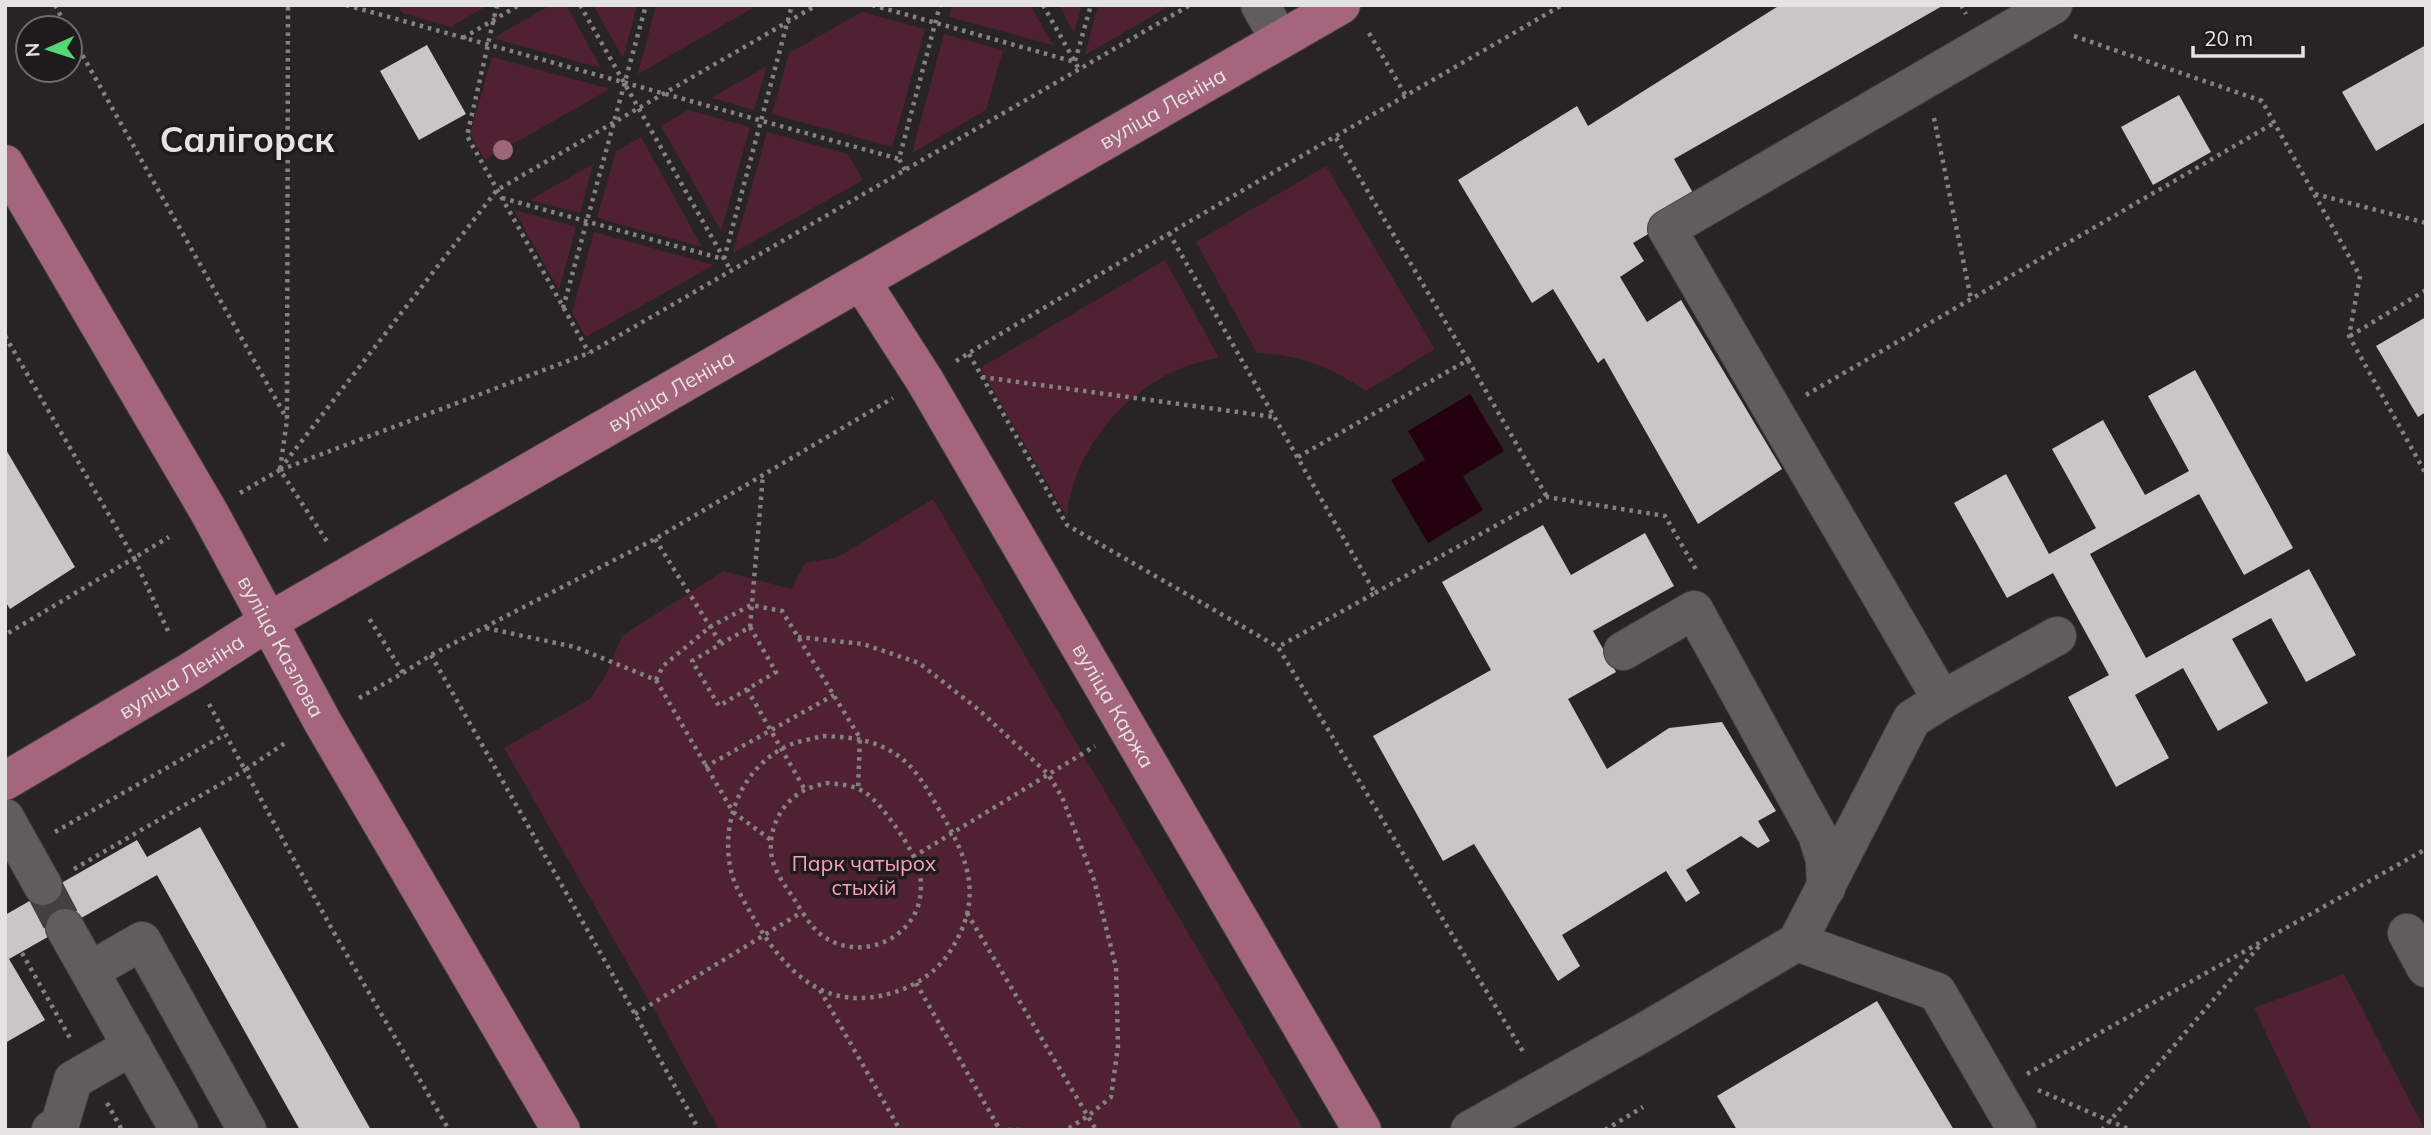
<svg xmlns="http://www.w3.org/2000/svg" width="2431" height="1135" font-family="Mulish,sans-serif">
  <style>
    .green { fill: #4f2133 }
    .water { fill: #23010f }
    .building { fill: #cac6c7 }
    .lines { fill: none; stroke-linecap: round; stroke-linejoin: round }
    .minor-tunnel { stroke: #444041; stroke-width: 38; stroke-dasharray: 38 19; stroke-linecap: butt }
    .minor-casing { stroke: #444142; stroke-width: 40 }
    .major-casing { stroke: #444142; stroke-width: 40 }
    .path { stroke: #848181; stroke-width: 4.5; stroke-dasharray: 3.5 5; stroke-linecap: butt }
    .minor { stroke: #615d5e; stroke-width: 38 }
    .major { stroke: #a5667d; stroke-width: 38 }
    .tree { fill: #9c6879 }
    .labels { text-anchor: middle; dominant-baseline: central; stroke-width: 7; stroke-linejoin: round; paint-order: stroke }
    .street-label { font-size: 21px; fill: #e4e2e2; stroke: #1e1b1c }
    .park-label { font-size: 21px; fill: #faa0be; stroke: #1e1b1c }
    .town-label { font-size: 35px; font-weight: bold; fill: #e4e2e2; stroke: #1e1b1c }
  </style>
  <rect width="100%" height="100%" fill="#282425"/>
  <!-- green -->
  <g class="green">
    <path d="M397,5H488L451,27L402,13Z"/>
    <path d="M551,5H566L601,68L493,38Z"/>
    <path d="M593,5H637L623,58Z"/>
    <path d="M656,5H758L638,74Z"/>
    <path d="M952,5H1030L1053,45L949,17Z"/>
    <path d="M1059,5H1082L1074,33Z"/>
    <path d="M1098,5H1171L1085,55Z"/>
    <path d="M862,12L925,29L892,147L772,114L789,53Z"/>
    <path d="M944,34L1003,50L986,110L912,153Z"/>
    <path d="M492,57L610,89L511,145L514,152L499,161L495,154L485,160L470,134Z"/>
    <path d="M767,66L754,110L711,98Z"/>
    <path d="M688,110L750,127L721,231L661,126Z"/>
    <path d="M767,132L848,154L863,180L733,253Z"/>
    <path d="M641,137L702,247L597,218L616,151Z"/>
    <path d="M593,164L580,213L530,200Z"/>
    <path d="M1326,166L1435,349L1366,391C1333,368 1298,354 1257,353L1196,242Z"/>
    <path d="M514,210L576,227L559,290Z"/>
    <path d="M594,232L714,265L586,337L572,313Z"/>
    <path d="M1165,260L1219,358C1142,369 1074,440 1067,517L980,368Z"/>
    <path d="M933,499L1304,1130H719L656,1013L504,748L590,699L606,674L622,636L723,571L791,589L805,563L838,557Z"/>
    <path d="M2344,974L2425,1130H2312L2254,1008Z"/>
  </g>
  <!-- water -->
  <path class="water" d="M1470,394L1504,451L1463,476L1483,510L1428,543L1391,480L1425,460L1408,431Z"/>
  <!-- building -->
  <g class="building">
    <path d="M1780,5H1944L1674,159L1693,193L1649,220L1655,230L1633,243L1644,261L1620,277L1647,322L1681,300L1782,469L1698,524L1604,358L1598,363L1553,289L1532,303L1458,180L1577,106L1588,126Z"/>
    <path d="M427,45L466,114L419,140L380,71Z"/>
    <path d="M2426,45V122L2376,151L2342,92Z"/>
    <path d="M2179,95L2211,152L2153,185L2121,127Z"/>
    <path d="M2426,317V412L2418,417L2376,346Z"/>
    <path d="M2195,370L2293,548L2244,575L2199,494L2090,554L2146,658L2309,569L2356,655L2306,682L2271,618L2232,639L2268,703L2218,731L2183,668L2135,695L2169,758L2116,787L2068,697L2109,675L2053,573L2007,598L1954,503L2006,474L2049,554L2096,528L2052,449L2103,420L2145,495L2189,471L2148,396Z"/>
    <path d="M5,448L75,567L10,609L5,601Z"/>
    <path d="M1543,525L1571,575L1645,533L1674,586L1593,631L1616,672L1568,699L1607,769L1669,728L1722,722L1776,811L1758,821L1770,841L1758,848L1741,836L1686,870L1700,893L1686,902L1666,871L1562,935L1580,966L1558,981L1474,844L1443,861L1373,736L1491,670L1442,582Z"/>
    <path d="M200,827L371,1130H300L157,875L9,959L45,1020L5,1043V915L137,840L147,857Z"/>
    <path d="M1877,1001L1954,1130H1737L1717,1096Z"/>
  </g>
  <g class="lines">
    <!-- minor-tunnel -->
    <path class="minor-tunnel" d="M43,886L65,928"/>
    <!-- minor casing -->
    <g class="minor-casing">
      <g id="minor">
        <path d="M1260,5L1280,40"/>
        <path d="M2053,5L1667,229L1942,700L2057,636"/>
        <path d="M1623,651L1694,610L1817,834L1825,860L1826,888"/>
        <path d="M5,818L43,886"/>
        <path d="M65,928L179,1130"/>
        <path d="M2407,933L2426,968"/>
        <path d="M1797,942L1937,992L2017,1130"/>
        <path d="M90,971L142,941L247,1130"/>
        <path d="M51,1130L60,1124L73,1080L132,1046"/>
        <path d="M1470,1130L1653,1027L1797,942L1912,719L1942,700"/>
      </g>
    </g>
    <!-- major casing -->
    <g class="major-casing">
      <g id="major">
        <path id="s1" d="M5,164L209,512L322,721L561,1130"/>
        <path id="s2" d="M861,281L925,381L1362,1130"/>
        <path id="s3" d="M5,781L191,671L268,622L1341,5"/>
      </g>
    </g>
    <!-- path -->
    <g class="path">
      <path d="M55,5L67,28"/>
      <path d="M346,5L899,159"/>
      <path d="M497,5L467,136L589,353"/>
      <path d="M580,5L731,271"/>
      <path d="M872,5L1075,62"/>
      <path d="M1043,5L1079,69"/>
      <path d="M1961,5L1966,14"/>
      <path d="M70,33L287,419"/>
      <path d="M1369,33L1406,96"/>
      <path d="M2074,36L2262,101L2360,276L2349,336L2426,474"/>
      <path d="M463,38L519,5"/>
      <path d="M1075,61L1091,5"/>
      <path d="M1934,118L1971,299"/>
      <path d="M905,170L899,159L940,5"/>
      <path d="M2315,194L2426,223"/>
      <path d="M502,198L723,259"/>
      <path d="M1169,233L1375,593L1278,647L1525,1055"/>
      <path d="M724,259L792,5"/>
      <path d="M563,308L646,5"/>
      <path d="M5,336L134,558L5,635"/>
      <path d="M2350,336L2426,290"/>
      <path d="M969,354L1067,525L1278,647"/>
      <path d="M1468,360L1547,497"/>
      <path d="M956,361C1156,239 1359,123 1562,5"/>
      <path d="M982,377L1274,417"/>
      <path d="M1806,395L2274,123"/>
      <path d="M1298,457L1468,360L1336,138"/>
      <path d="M280,469L497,190L817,5"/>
      <path d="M280,469L287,420L288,5"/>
      <path d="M280,470L589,353L1190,5"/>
      <path d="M240,493L280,470L328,543"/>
      <path d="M655,539L721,644"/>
      <path d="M1375,593L1547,497L1665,516L1698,573"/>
      <path d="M750,627L776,672L719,706L692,661Z"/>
      <path d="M750,627L763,475"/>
      <path d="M486,628L575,647L656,680L733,812L771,840"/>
      <path d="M168,631L134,558L169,537"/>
      <path d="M798,637L863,644L919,663L979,710L1048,774L1062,797L1094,880L1116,967L1118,1046L1111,1097L1088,1116L1066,1130"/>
      <path d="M431,655L635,1014L699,1130"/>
      <path d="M403,673L431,655L655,539L893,398"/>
      <path d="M656,680L663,666L710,627L751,605L782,611L860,738L858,789"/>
      <path d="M747,689L805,790"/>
      <path d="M359,698L403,673L367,615"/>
      <path d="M209,704L245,770L288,741"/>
      <path d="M823,736C848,737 872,739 894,753C914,765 926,787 937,806C968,858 986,897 949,953C936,972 917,985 895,992C826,1014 786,973 754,919C746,904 735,888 731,871C720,823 741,768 787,746C798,741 812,739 823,736Z"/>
      <path d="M705,767L834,695"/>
      <path d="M826,783C840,784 854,785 866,793C882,804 913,849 918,867C922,879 922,896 917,909C901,947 851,960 819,933C809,924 801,910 794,899C786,887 777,875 773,862C765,834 780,802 805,790C811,787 819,785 826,783Z"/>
      <path d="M55,832L224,735"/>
      <path d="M913,857L1095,746"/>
      <path d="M74,869L245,770L333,931L449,1130"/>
      <path d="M967,913L1096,1130"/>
      <path d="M22,953L70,1038"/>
      <path d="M916,983L1000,1130"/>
      <path d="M820,990L900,1130"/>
      <path d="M635,1014L802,912"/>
      <path d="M2027,1074L2426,849"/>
      <path d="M2038,1090L2131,1130"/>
      <path d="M107,1103L122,1130"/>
      <path d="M1008,1130H1024"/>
      <path d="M1605,1130L1643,1107"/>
      <path d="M2102,1130L2261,944"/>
    </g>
    <!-- minor -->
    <use href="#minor" class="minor"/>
    <!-- major -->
    <use href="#major" class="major"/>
  </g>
  <!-- trees -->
  <circle class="tree" cx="503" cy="150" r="10"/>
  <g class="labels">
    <!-- street labels -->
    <g class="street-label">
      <text stroke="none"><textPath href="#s3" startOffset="1339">вуліца Леніна</textPath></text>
      <text stroke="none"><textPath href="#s3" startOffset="772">вуліца Леніна</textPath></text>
      <text stroke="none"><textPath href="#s1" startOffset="556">вуліца Казлова</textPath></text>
      <text stroke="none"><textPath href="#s3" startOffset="205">вуліца Леніна</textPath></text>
      <text stroke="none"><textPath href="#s2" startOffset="494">вуліца Каржа</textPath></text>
    </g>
    <!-- park labels -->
    <g class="park-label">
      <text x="864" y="863">Парк чатырох<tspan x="864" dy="24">стыхій</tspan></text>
    </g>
    <!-- town labels -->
    <g class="town-label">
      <text x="247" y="139">Салігорск</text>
    </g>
  </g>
  <!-- border -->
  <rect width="2431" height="1135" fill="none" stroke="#e4e2e2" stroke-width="14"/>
  <!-- north arrow -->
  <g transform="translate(49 49) rotate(267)"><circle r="33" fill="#1e1b1c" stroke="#6d6b6b" stroke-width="2"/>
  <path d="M0-5L12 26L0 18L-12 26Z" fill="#54d672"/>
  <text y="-10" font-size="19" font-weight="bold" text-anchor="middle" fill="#e4e2e2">N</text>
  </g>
  <!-- scale -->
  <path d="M2193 46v10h110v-10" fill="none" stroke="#e4e2e2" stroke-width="3.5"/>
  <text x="2204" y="46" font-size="21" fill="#e4e2e2" stroke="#1e1b1c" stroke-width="5" paint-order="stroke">20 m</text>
</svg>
